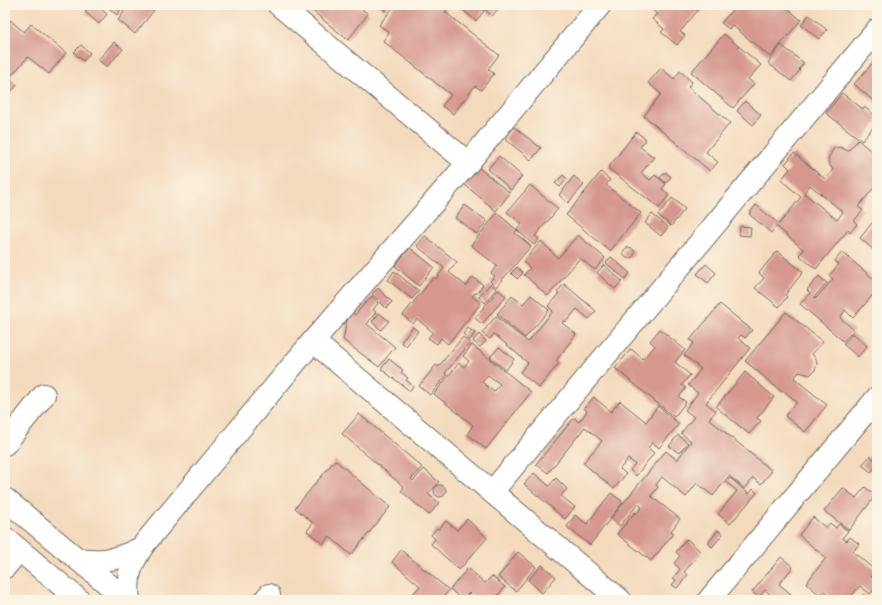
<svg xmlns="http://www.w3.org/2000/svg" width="882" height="605" font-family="'Libre Caslon Text',serif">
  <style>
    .building { fill: #d5978e; fill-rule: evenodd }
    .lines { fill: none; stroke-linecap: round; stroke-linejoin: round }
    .minor-casing { stroke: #71685e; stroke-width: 24 }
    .major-casing { stroke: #71685e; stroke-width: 24 }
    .minor { stroke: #fff; stroke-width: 22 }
    .major { stroke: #fff; stroke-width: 22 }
  </style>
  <rect width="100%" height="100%" fill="#fcf5e5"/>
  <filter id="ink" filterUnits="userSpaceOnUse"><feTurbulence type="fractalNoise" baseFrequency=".025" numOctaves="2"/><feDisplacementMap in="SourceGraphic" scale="8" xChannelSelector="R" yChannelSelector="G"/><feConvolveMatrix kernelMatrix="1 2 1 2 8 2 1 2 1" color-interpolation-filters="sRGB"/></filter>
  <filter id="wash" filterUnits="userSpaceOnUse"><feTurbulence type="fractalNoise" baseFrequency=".012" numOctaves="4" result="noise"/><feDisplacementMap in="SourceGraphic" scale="16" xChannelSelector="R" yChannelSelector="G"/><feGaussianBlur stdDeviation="0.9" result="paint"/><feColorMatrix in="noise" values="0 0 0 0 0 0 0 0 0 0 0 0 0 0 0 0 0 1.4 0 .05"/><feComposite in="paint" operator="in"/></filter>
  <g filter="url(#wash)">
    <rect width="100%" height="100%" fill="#f4dabd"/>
    <g id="blocks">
      <!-- building -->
      <g class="building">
        <path d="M90,5H96L107,14L99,24L85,12Z"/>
        <path d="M105,5H124L128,8L130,5H158L135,34L118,20L124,12L121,9L117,15Z"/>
        <path d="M305,5H357L368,14L348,40Z"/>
        <path d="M378,5H389L385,11Z"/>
        <path d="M395,5H450L445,12L499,55L488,69L494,74L481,90L475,86L453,114L442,106L451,95L383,41L389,32L379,25Z"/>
        <path d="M457,5H477L484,11L476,21Z"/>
        <path d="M479,5H502L492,16Z"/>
        <path d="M651,5H702L680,32L685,35L677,45L661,32L664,29L652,19L657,14L649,7Z"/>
        <path d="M720,5H729L725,10Z"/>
        <path d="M737,5H748V6L749,5H784L801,20L770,57L732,25L729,29L721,23Z"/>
        <path d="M809,15L827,30L819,39L801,25Z"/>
        <path d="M10,20L24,32L31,24L66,53L49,74L28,57L9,78L17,85L5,99V27Z"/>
        <path d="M724,34L761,65L748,79L754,84L733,108L691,72Z"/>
        <path d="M114,42L123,49L107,67L98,60Z"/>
        <path d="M81,45L90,53L83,61L74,52Z"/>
        <path d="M781,45L804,63L799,69L800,70L791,81L768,63Z"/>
        <path d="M877,58V104L854,84Z"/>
        <path d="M661,68L674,79L680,71L692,82L688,87L730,123L706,152L718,162L710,171L644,116L661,94L648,83Z"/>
        <path d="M842,93L863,109L864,107L877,117V122L862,141L826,113Z"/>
        <path d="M745,101L761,115L753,125L737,111Z"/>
        <path d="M514,127L541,148L531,160L505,139Z"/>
        <path d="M636,132L646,139L640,147L654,157L641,173L650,180L655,175L666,184L662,189L669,195L659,208L608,168Z"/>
        <path d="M858,140L877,156V184L858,207L863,210L854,221L857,224L850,233L848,230L816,269L799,255L804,250L776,226L771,233L749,214L756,205L779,224L801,197L781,180L790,169L785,164L794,153L825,179L833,170L829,164L828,159L833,149L840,147L848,151ZM810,185L843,212L837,220L804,193Z"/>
        <path d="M499,156L522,176L511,190L488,169Z"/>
        <path d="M478,167L510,193L496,211L464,184Z"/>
        <path d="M601,172L610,180L606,185L641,213L610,251L566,215Z"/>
        <path d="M665,172L671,177L666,183L660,178Z"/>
        <path d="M563,175L567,179L560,187L555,183Z"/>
        <path d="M574,176L584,185L568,203L559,195Z"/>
        <path d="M530,185L558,209L535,236L539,239L534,245L517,230L522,224L507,212Z"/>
        <path d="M672,198L685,209L671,226L658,215Z"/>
        <path d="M465,205L487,221L477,234L455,218Z"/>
        <path d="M497,213L517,230L515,233L531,246L496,287L490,281L495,276L491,273L497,266L471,245Z"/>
        <path d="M652,214L668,227L661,236L645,223Z"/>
        <path d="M877,217V253L860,238Z"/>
        <path d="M740,226L751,227L750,236L739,235Z"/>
        <path d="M578,235L605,258L595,270L580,258L548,296L524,275L530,268L523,262L541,241L558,258Z"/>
        <path d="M425,236L457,262L449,272L466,286L473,277L483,285L476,294L475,293L472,296L481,303L448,344L441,338L437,344L428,338L433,332L417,319L413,324L403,315L434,277L436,279L444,268L417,246Z"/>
        <circle cx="629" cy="253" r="5.5"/>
        <path d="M410,248L434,267L419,286L395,266Z"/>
        <path d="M777,251L803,272L785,295L787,297L779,307L755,288L764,278L759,273Z"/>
        <path d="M842,252L877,282V290L853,318L845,310L840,318L854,330L843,341L800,304L810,293L807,290L819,276L827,283L814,297L816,298L833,279L829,276L839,264L835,261Z"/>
        <path d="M611,257L630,273L625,279L606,263Z"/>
        <path d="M706,264L716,273L708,283L697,274Z"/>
        <path d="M604,265L622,281L615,289L597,273Z"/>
        <path d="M517,267L523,273L517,279L511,273Z"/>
        <path d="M394,271L419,291L412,299L388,280Z"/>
        <path d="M490,284L496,289L485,303L479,297Z"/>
        <path d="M564,284L596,311L589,319L577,309L566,322L564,320L562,323L576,334L556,361L559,363L539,388L520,372L528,363L494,334L490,339L482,333L496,316L528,342L553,311L548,306L559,293L557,292Z"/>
        <path d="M378,288L392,302L386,308L372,294Z"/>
        <path d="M498,290L506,296L482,324L475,318Z"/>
        <path d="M531,295L549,310L525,338L497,314L512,296L523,304Z"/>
        <path d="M372,296L378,303L373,310L376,312L367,324L395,347L379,367L343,340L347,320L352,313L355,315L365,303H366Z"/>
        <path d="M720,304L752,330L745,338L741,335L738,338L750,348L706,403L716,411L709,419L772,471L761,484L753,478L745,489L729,476L713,496L697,483L686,497L662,477L656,485L658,487L651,496L680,519L671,531L674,533L651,561L617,534L635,512L636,514L642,507L638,504L620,526L611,518L666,451L677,460L691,441L681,433L694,417L685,410L698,393L688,385L701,369L684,355L694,343L690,340Z"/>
        <path d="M786,312L823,342L812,354L816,359L817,364L815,370L810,375L799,372L794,378L827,405L805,432L785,416L797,402L784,391L782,392L745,361Z"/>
        <path d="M379,313L389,321L381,330L372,322Z"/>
        <path d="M413,327L418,331L406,346L401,342Z"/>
        <path d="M468,328L475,333L470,340L463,334Z"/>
        <path d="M660,329L685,350L675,362L690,375L682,385L686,388L679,397L686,402L674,417L615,368L631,349L643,359L655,346L650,341Z"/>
        <path d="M853,333L867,346L858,357L843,344Z"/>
        <path d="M479,334L486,341L480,347L473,341Z"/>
        <path d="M463,337L470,343L445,373L447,375L430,395L419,386L436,365L438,367Z"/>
        <path d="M472,345L531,392L486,449L467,434L473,425L434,394L459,363L464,367L469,361L463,356ZM488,375L500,384L494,392L482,382Z"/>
        <path d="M499,347L514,359L506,370L490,357Z"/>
        <path d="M389,359L403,370L401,372L408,378L406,380L413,386L410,391L381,369Z"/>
        <path d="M745,372L774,397L757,418L761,421L749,434L716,407Z"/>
        <path d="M594,397L611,412L620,401L646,422L658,406L679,424L659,448L652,442L648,448L654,453L636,476L630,470L635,464L628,459L620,469L626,474L614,489L583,463L602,441L585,427L548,473L536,464L574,418L579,422L587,411L584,408Z"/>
        <path d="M359,414L422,467L411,479L413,481L424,469L439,482L428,494L439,503L429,515L401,491L404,487L342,434Z"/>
        <path d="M678,435L688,443L679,453L669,446Z"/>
        <path d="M870,456L877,462V465L871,472L862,465Z"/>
        <path d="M335,460L390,507L351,555L329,536L323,544L307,531L313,523L295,508Z"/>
        <path d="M534,473L549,486L556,478L567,489L561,496L575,507L565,519L524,484Z"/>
        <path d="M730,478L749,494L753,489L757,493L730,524L718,514L737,491L726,482Z"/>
        <circle cx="440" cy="491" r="6"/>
        <path d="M865,487L876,495L849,530L824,511L843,488L856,498Z"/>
        <path d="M611,493L623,502L590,545L567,527L575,515L587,524Z"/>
        <path d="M813,517L826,528L830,523L836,528L839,524L848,531L842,538L847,541L850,537L859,544L853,552L876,571L871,577L877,582V586L870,594L860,586L848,600H835L824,591L821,596L806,583L826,558L799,535Z"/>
        <path d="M467,519L487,538L459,570L431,544L435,539L431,535L437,528L439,529L446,521L457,530Z"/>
        <path d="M718,530L723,534L712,547L708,543Z"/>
        <path d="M687,539L701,552L684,572L688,575L677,588L672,585L676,580L673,578L680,569L674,563L680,556L676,552Z"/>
        <path d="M401,550L449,590L441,600H408L420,586L392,562Z"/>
        <path d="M518,552L536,567L516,591L498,577Z"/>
        <path d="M877,555V563L873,560Z"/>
        <path d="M781,557L793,567L779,584L791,594L786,600H777L765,590L759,598L752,592Z"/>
        <path d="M542,565L556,577L542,593L528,580Z"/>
        <path d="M468,568L485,583L492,576L505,587L494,600H476L469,593L462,600L450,589Z"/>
        <path d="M863,595L870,600H859Z"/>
      </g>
    </g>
  </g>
  <g filter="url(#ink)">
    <use href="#blocks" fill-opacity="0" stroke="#71685e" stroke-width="1"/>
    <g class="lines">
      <!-- minor casing -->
      <g class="minor-casing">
        <g id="minor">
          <path d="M279,5L468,163"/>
          <path d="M313,341L620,600"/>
          <path d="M5,444L44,395"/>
          <path d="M492,492L877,30"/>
          <path d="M79,560C87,559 96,561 104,560C118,559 129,554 141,548"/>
          <path d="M5,567L19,550"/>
          <path d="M129,600C128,593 128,585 129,578C130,566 138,553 145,543L313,341L468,163L600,5"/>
          <path d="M265,600L269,595"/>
          <path d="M709,600L877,398"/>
        </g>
      </g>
      <!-- major casing -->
      <g class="major-casing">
        <g id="major">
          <path d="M5,499L127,600"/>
          <path d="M5,538L79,600"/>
        </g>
      </g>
      <!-- minor -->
      <use href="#minor" class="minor"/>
      <!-- major -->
      <use href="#major" class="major"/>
    </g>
  </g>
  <!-- margin -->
  <rect width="882" height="605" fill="none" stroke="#fcf5e5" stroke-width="20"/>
</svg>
